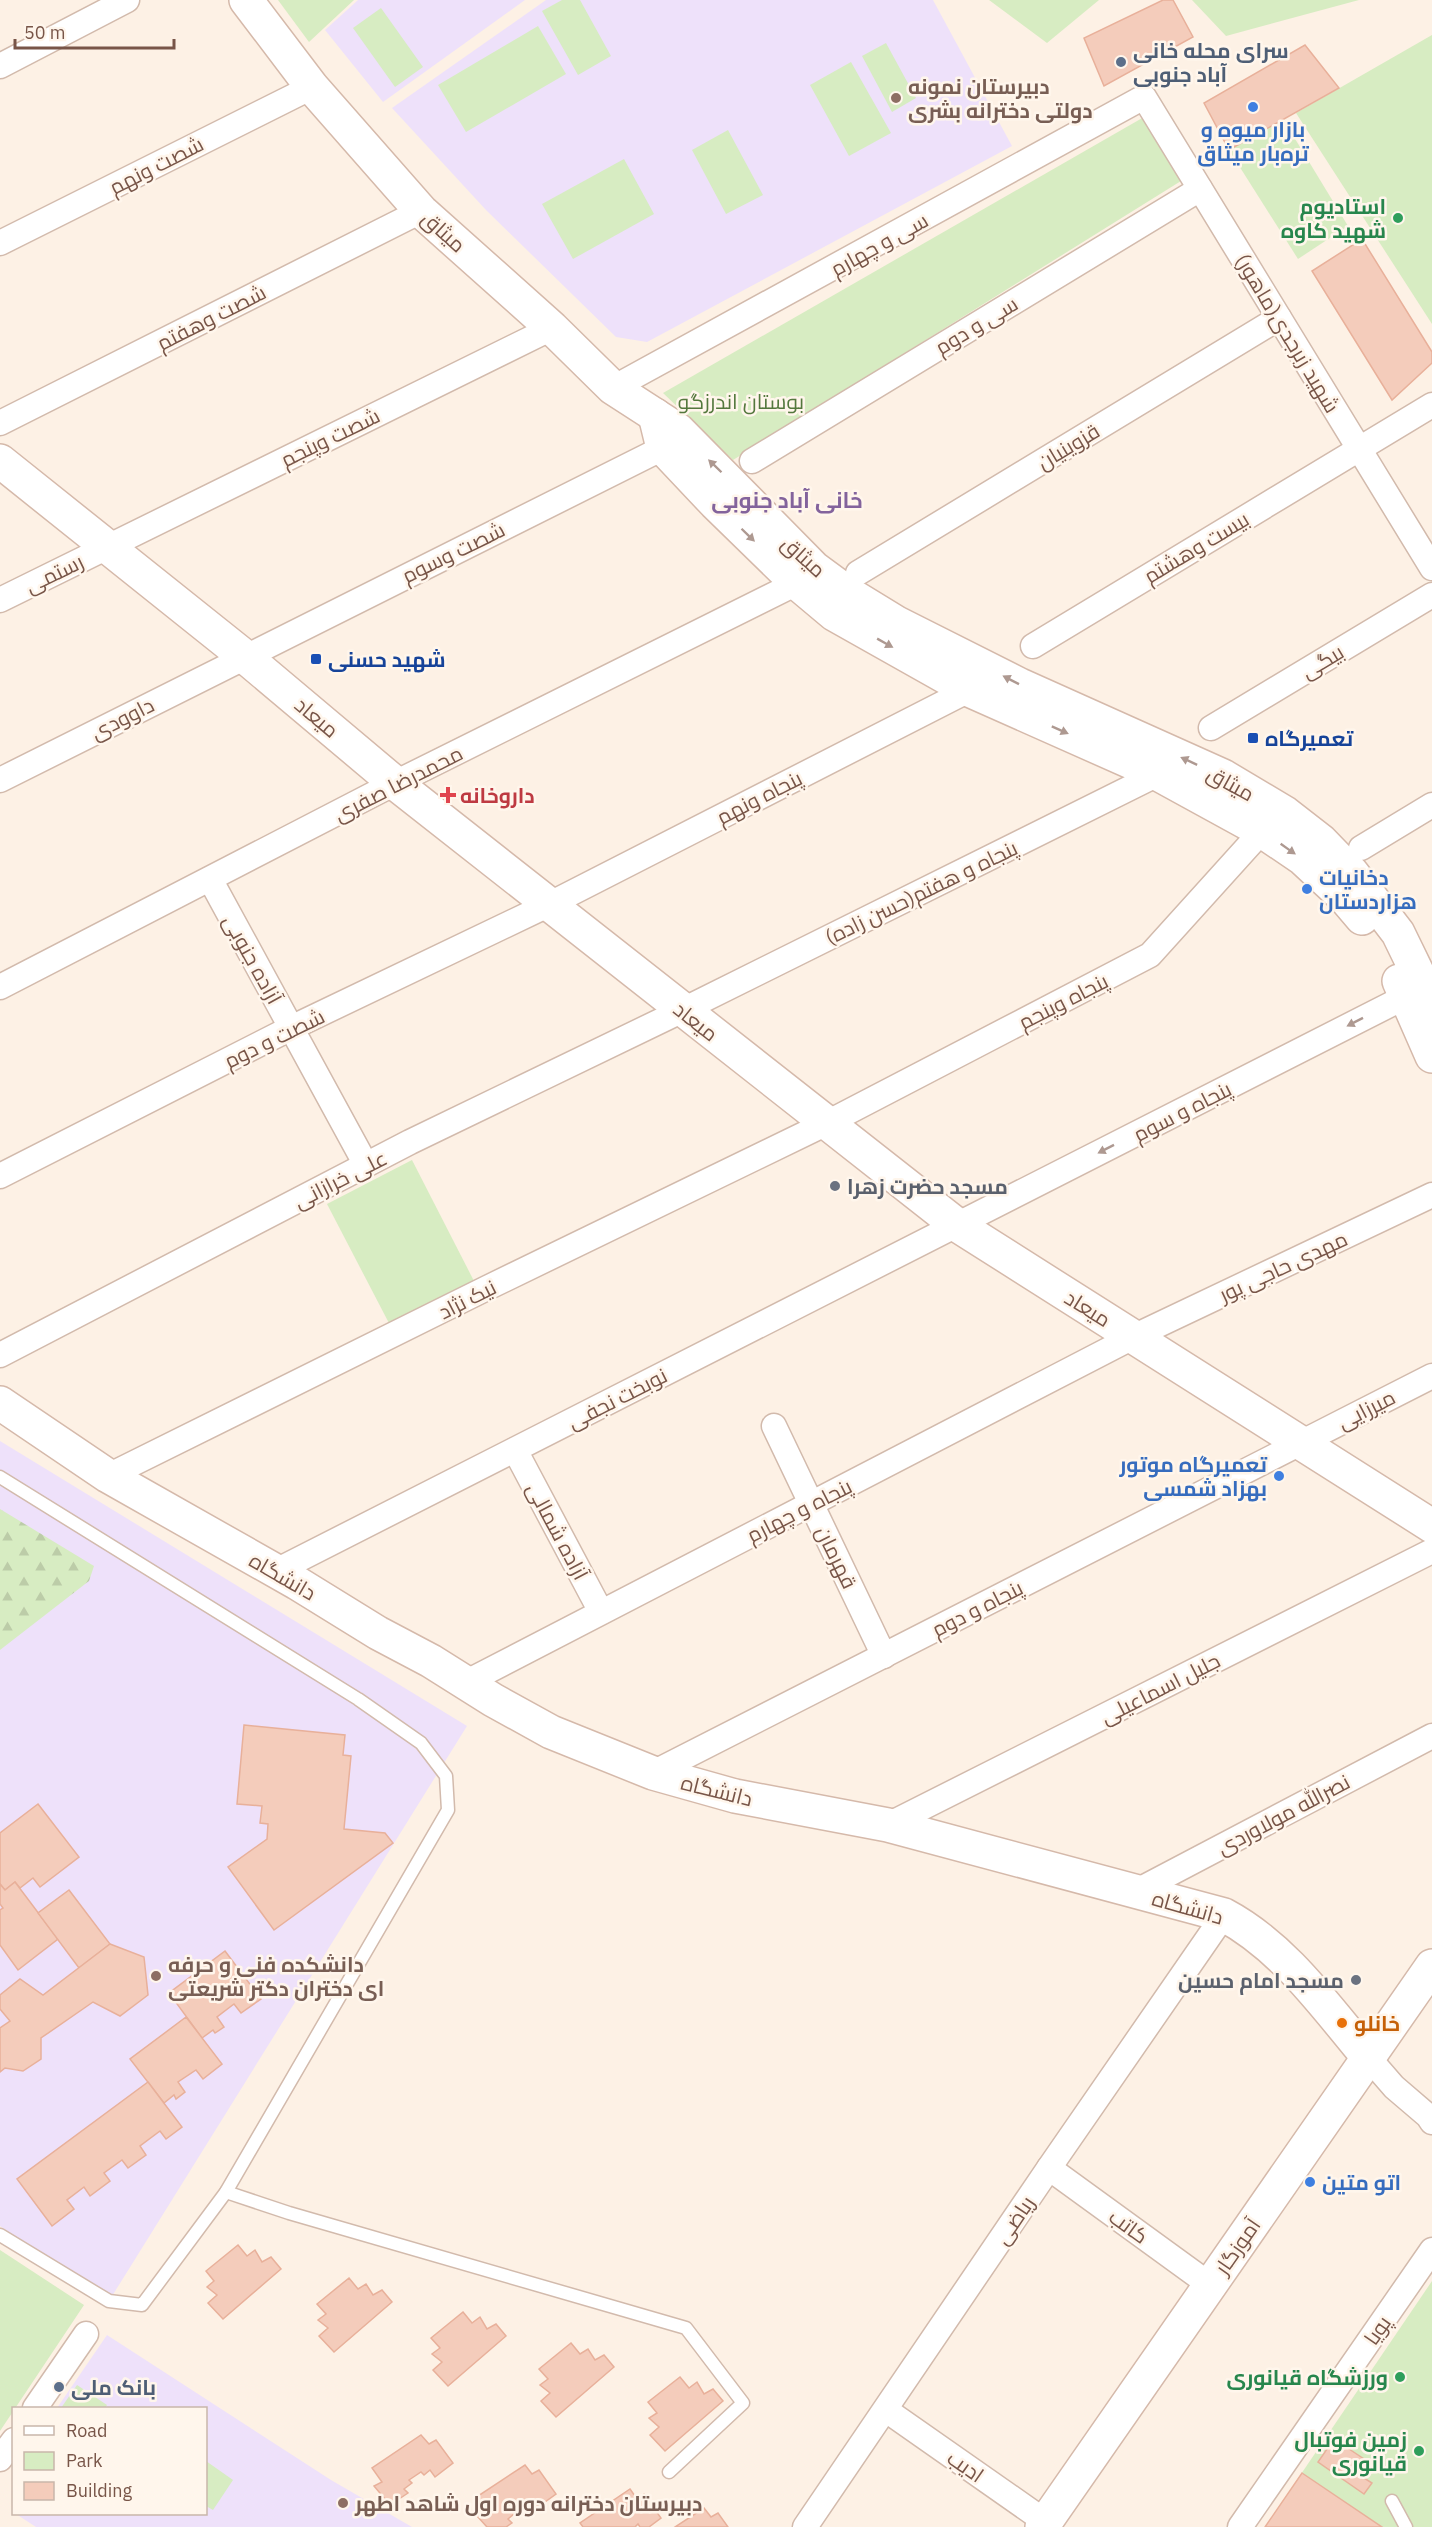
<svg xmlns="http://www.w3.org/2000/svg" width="1432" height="2527" font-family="'IBM Plex Sans',Cairo,sans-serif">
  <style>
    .education { fill: #eee1fa }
    .forest { fill: url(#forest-firs) }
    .green { fill: #d7ecc2 }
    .building { fill: #f4ccbb; stroke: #e8b09a; stroke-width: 1.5 }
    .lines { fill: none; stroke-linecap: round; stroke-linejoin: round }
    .lane-casing { stroke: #d2baac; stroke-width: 15 }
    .street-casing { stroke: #d2baac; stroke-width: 27 }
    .secondary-casing { stroke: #d5b9aa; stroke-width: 36 }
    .lane { stroke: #fff; stroke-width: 12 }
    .street { stroke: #fff; stroke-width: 24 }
    .secondary { stroke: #fff; stroke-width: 33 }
    .oneway { fill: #ae9991 }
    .service-dot { fill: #5c6f8a; stroke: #fff6ec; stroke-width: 2 }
    .education-dot { fill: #8d6e63; stroke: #fff6ec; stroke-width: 2 }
    .shop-dot { fill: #3f7fe0; stroke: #fff6ec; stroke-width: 2 }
    .leisure-dot { fill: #2e9e5b; stroke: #fff6ec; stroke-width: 2 }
    .transit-dot { fill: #1a4fb4; stroke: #fff6ec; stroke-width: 2 }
    .health-dot { fill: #e0444e; stroke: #fff6ec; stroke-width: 2 }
    .worship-dot { fill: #6b7280; stroke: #fff6ec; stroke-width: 2 }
    .food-dot { fill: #e8710a; stroke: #fff6ec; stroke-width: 2 }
    .labels { text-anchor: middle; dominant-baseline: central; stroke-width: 5; stroke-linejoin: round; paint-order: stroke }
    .service-label { font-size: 21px; font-weight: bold; fill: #4e5e75; stroke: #fff6ec; text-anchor: start }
    .education-label { font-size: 21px; font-weight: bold; fill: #785e54; stroke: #fff6ec; text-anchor: start }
    .shop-label { font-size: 21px; font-weight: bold; fill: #366cbe; stroke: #fff6ec; text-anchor: start }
    .street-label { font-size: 21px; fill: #785548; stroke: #fff6ec }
    .leisure-label { font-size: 21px; font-weight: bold; fill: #27864d; stroke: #fff6ec; text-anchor: end }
    .park-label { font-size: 21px; fill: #54783d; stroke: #fff6ec }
    .transit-label { font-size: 21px; font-weight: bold; fill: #164399; stroke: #fff6ec; text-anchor: start }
    .health-label { font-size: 21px; font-weight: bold; fill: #be3a42; stroke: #fff6ec; text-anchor: start }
    .worship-label { font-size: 21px; font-weight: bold; fill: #5b616d; stroke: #fff6ec; text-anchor: start }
    .food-label { font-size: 21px; font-weight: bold; fill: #c56008; stroke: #fff6ec; text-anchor: start }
    .neighbourhood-label { font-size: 22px; font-weight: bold; fill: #83639c; stroke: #fff6ec }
  </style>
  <defs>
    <pattern id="forest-firs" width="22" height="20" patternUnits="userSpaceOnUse" patternTransform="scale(1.5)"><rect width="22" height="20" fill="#d7ecc2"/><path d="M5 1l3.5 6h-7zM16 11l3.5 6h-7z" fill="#bccca8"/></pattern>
  </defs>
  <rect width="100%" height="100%" fill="#fdf1e5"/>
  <!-- education -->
  <g class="education">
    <path d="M358,0H525L383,102L325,30Z"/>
    <path d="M546,0H933L1012,146L647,342L616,337L486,210L392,108Z"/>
    <path d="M0,1441L467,1726L109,2301L0,2226Z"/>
    <path d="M107,2335L331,2480L412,2527H36L16,2514H206V2408H57Z"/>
  </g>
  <!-- forest -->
  <path class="forest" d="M0,1509L94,1566L89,1581L0,1650Z"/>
  <!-- green -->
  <g class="green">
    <path d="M278,0H354L309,42Z"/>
    <path d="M562,0H580L611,56L578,75L542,11Z"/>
    <path d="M989,0H1099L1047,43Z"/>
    <path d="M1192,0H1359L1226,36Z"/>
    <path d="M381,8L423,67L395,87L353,28Z"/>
    <path d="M538,26L566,74L466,132L438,85Z"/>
    <path d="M1432,35V324L1296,113Z"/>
    <path d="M886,43L916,98L892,112L862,56Z"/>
    <path d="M851,62L891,133L849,156L810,85Z"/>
    <path d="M1144,117L1181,181L733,460L663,393Z"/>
    <path d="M1283,119L1348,226L1298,259L1229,150Z"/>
    <path d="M728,130L763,195L726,214L692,150Z"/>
    <path d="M624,159L654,214L573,259L542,204Z"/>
    <path d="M412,1160L475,1283L391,1327L327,1204Z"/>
    <path d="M0,2250L84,2305L0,2431Z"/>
    <path d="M1432,2281V2527H1265Z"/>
    <path d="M77,2385L107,2405L105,2408H61Z"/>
    <path d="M206,2461L233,2480L213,2510L206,2506Z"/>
  </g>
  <!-- building -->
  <g class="building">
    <path d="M1163,0H1173L1193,37L1104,86L1084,38Z"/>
    <path d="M1305,45L1339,88L1229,150L1204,103Z"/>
    <path d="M1362,239L1432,352V363L1392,400L1312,271Z"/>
    <path d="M244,1725L345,1735L343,1755L351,1756L344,1829L385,1833L393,1843L274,1930L228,1867L267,1839L268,1824L260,1823L262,1806L237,1804Z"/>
    <path d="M38,1804L79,1857L40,1887L33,1878L20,1888L15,1882L5,1890L0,1884V1833Z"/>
    <path d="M15,1882L58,1939L18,1970L0,1945V1910L3,1908L0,1904V1884L5,1890Z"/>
    <path d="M69,1890L110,1944L79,1968L38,1913Z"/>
    <path d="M110,1944L144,1957L148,1995L120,2016L93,2002L41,2038V2059L23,2071L5,2068L0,2072V2028L10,2021L0,2009V1995L20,1979L43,1995Z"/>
    <path d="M225,1951L261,1999L241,2013L234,2004L217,2017L224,2027L215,2033L213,2030L202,2038L169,1993Z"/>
    <path d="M186,2017L222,2064L203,2079L196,2070L178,2082L185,2092L176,2099L174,2095L164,2103L130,2059Z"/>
    <path d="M148,2082L182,2127L166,2139L160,2131L140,2146L146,2155L128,2168L122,2160L104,2173L110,2181L90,2196L84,2187L67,2200L74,2209L52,2226L17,2179Z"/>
    <path d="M238,2245L247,2256L255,2250L262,2262L271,2257L281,2269L223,2319L208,2303L217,2295L207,2287L214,2281L206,2271Z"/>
    <path d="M349,2278L358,2289L366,2284L373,2295L382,2290L392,2302L334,2352L319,2336L328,2328L318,2320L326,2314L317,2304Z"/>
    <path d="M463,2312L472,2323L480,2317L487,2329L496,2324L506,2336L448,2386L433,2370L442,2362L432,2354L440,2348L431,2338Z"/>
    <path d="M571,2343L580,2354L588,2349L595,2360L604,2355L614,2367L556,2417L541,2401L550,2393L540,2385L548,2379L539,2369Z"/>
    <path d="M680,2377L689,2388L697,2382L704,2394L713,2389L723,2401L665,2451L650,2435L659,2427L649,2418L657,2413L648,2402Z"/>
    <path d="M421,2435L429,2444L436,2440L453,2463L435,2477L430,2470L424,2475L421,2472L409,2480L412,2483L404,2489L408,2493L390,2505L374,2486L382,2482L372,2468Z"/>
    <path d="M1334,2439L1373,2465L1364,2478L1372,2483L1364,2494L1318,2462Z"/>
    <path d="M525,2465L532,2474L539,2470L556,2494L538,2507L533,2500L527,2505L524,2502L513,2510L515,2513L508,2519L512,2523L506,2527H487L477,2516L485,2512L475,2498Z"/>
    <path d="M1302,2473L1382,2527H1265Z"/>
    <path d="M630,2489L637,2499L644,2494L661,2518L649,2527H640L638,2524L635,2527H583L580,2523Z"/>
    <path d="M704,2508L711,2517L718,2513L728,2527H675Z"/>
  </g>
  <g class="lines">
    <!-- lane casing -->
    <g class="lane-casing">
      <g id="lane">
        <path d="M0,1477L358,1699L421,1743L446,1776L448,1810L226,2192L142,2305L109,2301L0,2235"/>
        <path d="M226,2192L289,2213L686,2328L743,2403L669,2472"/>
        <path d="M1392,2501L1406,2527"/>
      </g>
    </g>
    <!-- street casing -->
    <g class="street-casing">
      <g id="street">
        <path d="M0,66L127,0"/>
        <path d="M0,243L312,87"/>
        <path d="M613,388L1144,97L1432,568"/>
        <path d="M0,423L421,211"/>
        <path d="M752,461L1200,189"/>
        <path d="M858,573L1279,318"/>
        <path d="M0,600L552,328"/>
        <path d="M1033,646L1432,405"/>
        <path d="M1211,728L1432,595"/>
        <path d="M0,780L663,448"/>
        <path d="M1361,848L1432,805"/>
        <path d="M210,879L366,1165"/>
        <path d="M0,987L395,783L797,583"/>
        <path d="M0,1176L291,1028L550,904L969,690"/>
        <path d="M0,1355L410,1142L683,1010L1158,774"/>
        <path d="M774,1426L884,1656"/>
        <path d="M515,1450L601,1612"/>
        <path d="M108,1476L487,1288L827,1123L1150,955L1262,831"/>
        <path d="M276,1571L1407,996"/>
        <path d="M465,1683L1133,1337L1432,1195"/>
        <path d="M653,1773L1432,1376"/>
        <path d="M888,1825L1432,1551"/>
        <path d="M1135,1892L1432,1736"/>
        <path d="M1368,2057L1394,2087L1428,2116L1432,2122"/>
        <path d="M1049,2168L1210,2285"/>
        <path d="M35,2408L86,2334"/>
        <path d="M886,2410L1046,2522"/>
        <path d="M0,2459L14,2440"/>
        <path d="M805,2527L1049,2168L1224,1915"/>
        <path d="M1240,2527L1432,2250"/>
      </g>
    </g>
    <!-- secondary casing -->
    <g class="secondary-casing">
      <g id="secondary">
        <path d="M246,0L312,87L421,211L552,328L613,388L678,430L814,568L848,593L897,623L1020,685L1223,776L1285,813L1321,841L1352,873L1398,933L1432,1003"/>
        <path d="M655,415L663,448L715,503L797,583L834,614L969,690L1158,774L1262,831L1302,858L1345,898L1362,918"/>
        <path d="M0,461L244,656L395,783L957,1225L1432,1526"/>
        <path d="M1399,981L1432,1056"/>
        <path d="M0,1403L108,1476L297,1583L378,1633L431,1661L493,1700L551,1732L653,1773L735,1796L888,1825L1224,1915C1284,1947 1325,2006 1368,2057"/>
        <path d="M1042,2527L1432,1966"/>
      </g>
    </g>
    <!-- lane -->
    <use href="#lane" class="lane"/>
    <!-- street -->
    <use href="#street" class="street"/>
    <!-- secondary -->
    <use href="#secondary" class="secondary"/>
  </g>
  <!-- one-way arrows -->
  <defs><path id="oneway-solid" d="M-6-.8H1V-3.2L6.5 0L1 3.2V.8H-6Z" transform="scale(1.5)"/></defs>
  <g class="oneway">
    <use href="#oneway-solid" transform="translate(715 466) rotate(-136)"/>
    <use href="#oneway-solid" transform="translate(748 535) rotate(44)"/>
    <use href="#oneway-solid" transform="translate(885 643) rotate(29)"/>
    <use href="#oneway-solid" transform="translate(1011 680) rotate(-153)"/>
    <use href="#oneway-solid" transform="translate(1060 730) rotate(24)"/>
    <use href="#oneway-solid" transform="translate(1189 761) rotate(-155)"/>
    <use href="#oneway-solid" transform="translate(1288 849) rotate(35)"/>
    <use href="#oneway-solid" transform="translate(1355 1022) rotate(153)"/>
    <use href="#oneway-solid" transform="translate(1106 1149) rotate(153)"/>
  </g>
  <!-- markers -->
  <g class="service-dot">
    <circle cx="1121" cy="62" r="6"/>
    <circle cx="59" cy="2387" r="6"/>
  </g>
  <g class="education-dot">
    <circle cx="896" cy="98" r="6"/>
    <circle cx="156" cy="1976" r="6"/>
    <circle cx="343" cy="2503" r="6"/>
  </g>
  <g class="shop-dot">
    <circle cx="1253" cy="107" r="6"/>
    <circle cx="1307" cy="889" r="6"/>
    <circle cx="1279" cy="1476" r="6"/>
    <circle cx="1310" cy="2182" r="6"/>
  </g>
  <g class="leisure-dot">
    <circle cx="1398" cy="218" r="6"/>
    <circle cx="1400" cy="2377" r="6"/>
    <circle cx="1419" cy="2451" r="6"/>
  </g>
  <g class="transit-dot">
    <rect x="310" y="653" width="12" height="12" rx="3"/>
    <rect x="1247" y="732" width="12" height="12" rx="3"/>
  </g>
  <path class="health-dot" d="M445 786h6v6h6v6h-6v6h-6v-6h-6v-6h6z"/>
  <g class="worship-dot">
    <circle cx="835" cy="1186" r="6"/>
    <circle cx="1356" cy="1980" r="6"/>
  </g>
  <circle class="food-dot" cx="1342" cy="2023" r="6"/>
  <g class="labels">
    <!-- service labels -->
    <g class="service-label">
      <text x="1133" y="50">سرای محله خانی<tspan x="1133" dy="24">آباد جنوبی</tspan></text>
      <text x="71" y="2387">بانک ملی</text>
    </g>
    <!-- education labels -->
    <g class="education-label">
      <text x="908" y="86">دبیرستان نمونه<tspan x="908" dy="24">دولتی دخترانه بشری</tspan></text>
      <text x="168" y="1964">دانشکده فنی و حرفه<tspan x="168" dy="24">ای دختران دکتر شریعتی</tspan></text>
      <text x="355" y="2503">دبیرستان دخترانه دوره اول شاهد اطهر</text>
    </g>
    <!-- shop labels -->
    <g class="shop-label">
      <text x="1253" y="129" text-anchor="middle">بازار میوه و<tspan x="1253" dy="24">تره‌بار میثاق</tspan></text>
      <text x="1319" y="877">دخانیات<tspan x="1319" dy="24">هزاردستان</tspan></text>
      <text x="1267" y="1464" text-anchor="end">تعمیرگاه موتور<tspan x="1267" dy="24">بهزاد شمسی</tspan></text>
      <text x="1322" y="2182">اتو متین</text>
    </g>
    <!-- street labels -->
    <g class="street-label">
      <text transform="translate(156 165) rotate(-27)">شصت ونهم</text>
      <text transform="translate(444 231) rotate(42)">میثاق</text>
      <text transform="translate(879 244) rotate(-29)">سی و چهارم</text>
      <text transform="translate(211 317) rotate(-27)">شصت وهفتم</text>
      <text transform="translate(976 325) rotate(-31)">سی و دوم</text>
      <text transform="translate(1288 333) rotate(59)">شهید زبرجدی(ماهور)</text>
      <text transform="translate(330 437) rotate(-26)">شصت وپنجم</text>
      <text transform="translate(1068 446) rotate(-31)">قزوینیان</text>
      <text transform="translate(1196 547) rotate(-31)">بیست وهشتم</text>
      <text transform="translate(453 552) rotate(-26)">شصت وسوم</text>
      <text transform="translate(804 556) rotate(42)">میثاق</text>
      <text transform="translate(54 573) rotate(-26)">رستمی</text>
      <text transform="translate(1322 661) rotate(-31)">بیگی</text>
      <text transform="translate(317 717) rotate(40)">میعاد</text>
      <text transform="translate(122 718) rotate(-27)">داوودی</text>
      <text transform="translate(398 783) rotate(-27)">محمدرضا صفری</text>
      <text transform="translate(1231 783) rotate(29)">میثاق</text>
      <text transform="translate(759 797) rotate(-27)">پنجاه ونهم</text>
      <text transform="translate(921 892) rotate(-26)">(حسن زاده)پنجاه و هفتم</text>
      <text transform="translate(253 959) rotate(61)">آزاده جنوبی</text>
      <text transform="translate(1063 1001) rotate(-27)">پنجاه وپنجم</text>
      <text transform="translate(696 1021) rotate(38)">میعاد</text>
      <text transform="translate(274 1038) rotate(-26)">شصت و دوم</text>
      <text transform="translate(1182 1111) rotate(-27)">پنجاه و سوم</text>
      <text transform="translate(340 1179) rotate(-27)">علی خرازانی</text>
      <text transform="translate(1283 1266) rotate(-25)">مهدی حاجی پور</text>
      <text transform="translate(467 1299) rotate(-27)">نیک نژاد</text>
      <text transform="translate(1088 1308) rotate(32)">میعاد</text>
      <text transform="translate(617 1398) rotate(-27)">نوبخت نجفی</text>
      <text transform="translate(1366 1409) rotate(-27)">میرزایی</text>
      <text transform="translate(799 1510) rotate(-27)">پنجاه و چهارم</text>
      <text transform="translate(558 1531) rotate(62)">آزاده شمالی</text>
      <text transform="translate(837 1557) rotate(64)">قهرمان</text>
      <text transform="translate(283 1576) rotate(30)">دانشگاه</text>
      <text transform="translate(977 1608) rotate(-27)">پنجاه و دوم</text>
      <text transform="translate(1160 1688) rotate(-27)">جلیل اسماعیلی</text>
      <text transform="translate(717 1790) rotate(14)">دانشگاه</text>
      <text transform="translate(1283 1814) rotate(-28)">نصرالله مولاوردی</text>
      <text transform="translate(1188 1907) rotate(16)">دانشگاه</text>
      <text transform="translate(1014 2220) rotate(-56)">ریاضی</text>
      <text transform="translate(1129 2226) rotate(36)">کاتب</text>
      <text transform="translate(1237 2246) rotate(-55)">آموزگار</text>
      <text transform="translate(1377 2330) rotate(-55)">پویا</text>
      <text transform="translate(966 2466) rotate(35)">ادیب</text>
    </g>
    <!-- leisure labels -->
    <g class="leisure-label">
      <text x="1386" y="206">استادیوم<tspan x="1386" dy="24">شهید کاوه</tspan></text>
      <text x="1388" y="2377">ورزشگاه قیانوری</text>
      <text x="1407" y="2439">زمین فوتبال<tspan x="1407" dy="24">قیانوری</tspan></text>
    </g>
    <!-- park labels -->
    <g class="park-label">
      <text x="741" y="401">بوستان اندرزگو</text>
    </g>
    <!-- transit labels -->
    <g class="transit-label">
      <text x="328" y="659">شهید حسنی</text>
      <text x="1265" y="738">تعمیرگاه</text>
    </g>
    <!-- health labels -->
    <g class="health-label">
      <text x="460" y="795">داروخانه</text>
    </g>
    <!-- worship labels -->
    <g class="worship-label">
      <text x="847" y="1186">مسجد حضرت زهرا</text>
      <text x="1344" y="1980" text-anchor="end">مسجد امام حسین</text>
    </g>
    <!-- food labels -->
    <g class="food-label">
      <text x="1354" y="2023">خانلو</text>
    </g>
    <!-- neighbourhood labels -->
    <g class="neighbourhood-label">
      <text x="787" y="499">خانی آباد جنوبی</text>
    </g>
  </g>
  <!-- legend -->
  <rect x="12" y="2407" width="195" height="108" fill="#fff6ec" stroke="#c9b6aa" stroke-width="1.5"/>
  <rect x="24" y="2426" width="30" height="9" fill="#ffffff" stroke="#c9b6aa" stroke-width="1.5"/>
  <text x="66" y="2437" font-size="18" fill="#785548">Road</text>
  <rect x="24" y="2452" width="30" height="18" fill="#d7ecc2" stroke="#c9b6aa" stroke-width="1.5"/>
  <text x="66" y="2467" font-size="18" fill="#785548">Park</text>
  <rect x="24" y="2482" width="30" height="18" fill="#f4ccbb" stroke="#c9b6aa" stroke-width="1.5"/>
  <text x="66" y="2497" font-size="18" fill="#785548">Building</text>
  <!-- scale -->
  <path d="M15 39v9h159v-9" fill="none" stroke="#785548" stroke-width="3"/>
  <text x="24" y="39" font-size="18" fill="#785548" stroke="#fff6ec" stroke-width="4.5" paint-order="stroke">50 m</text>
</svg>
